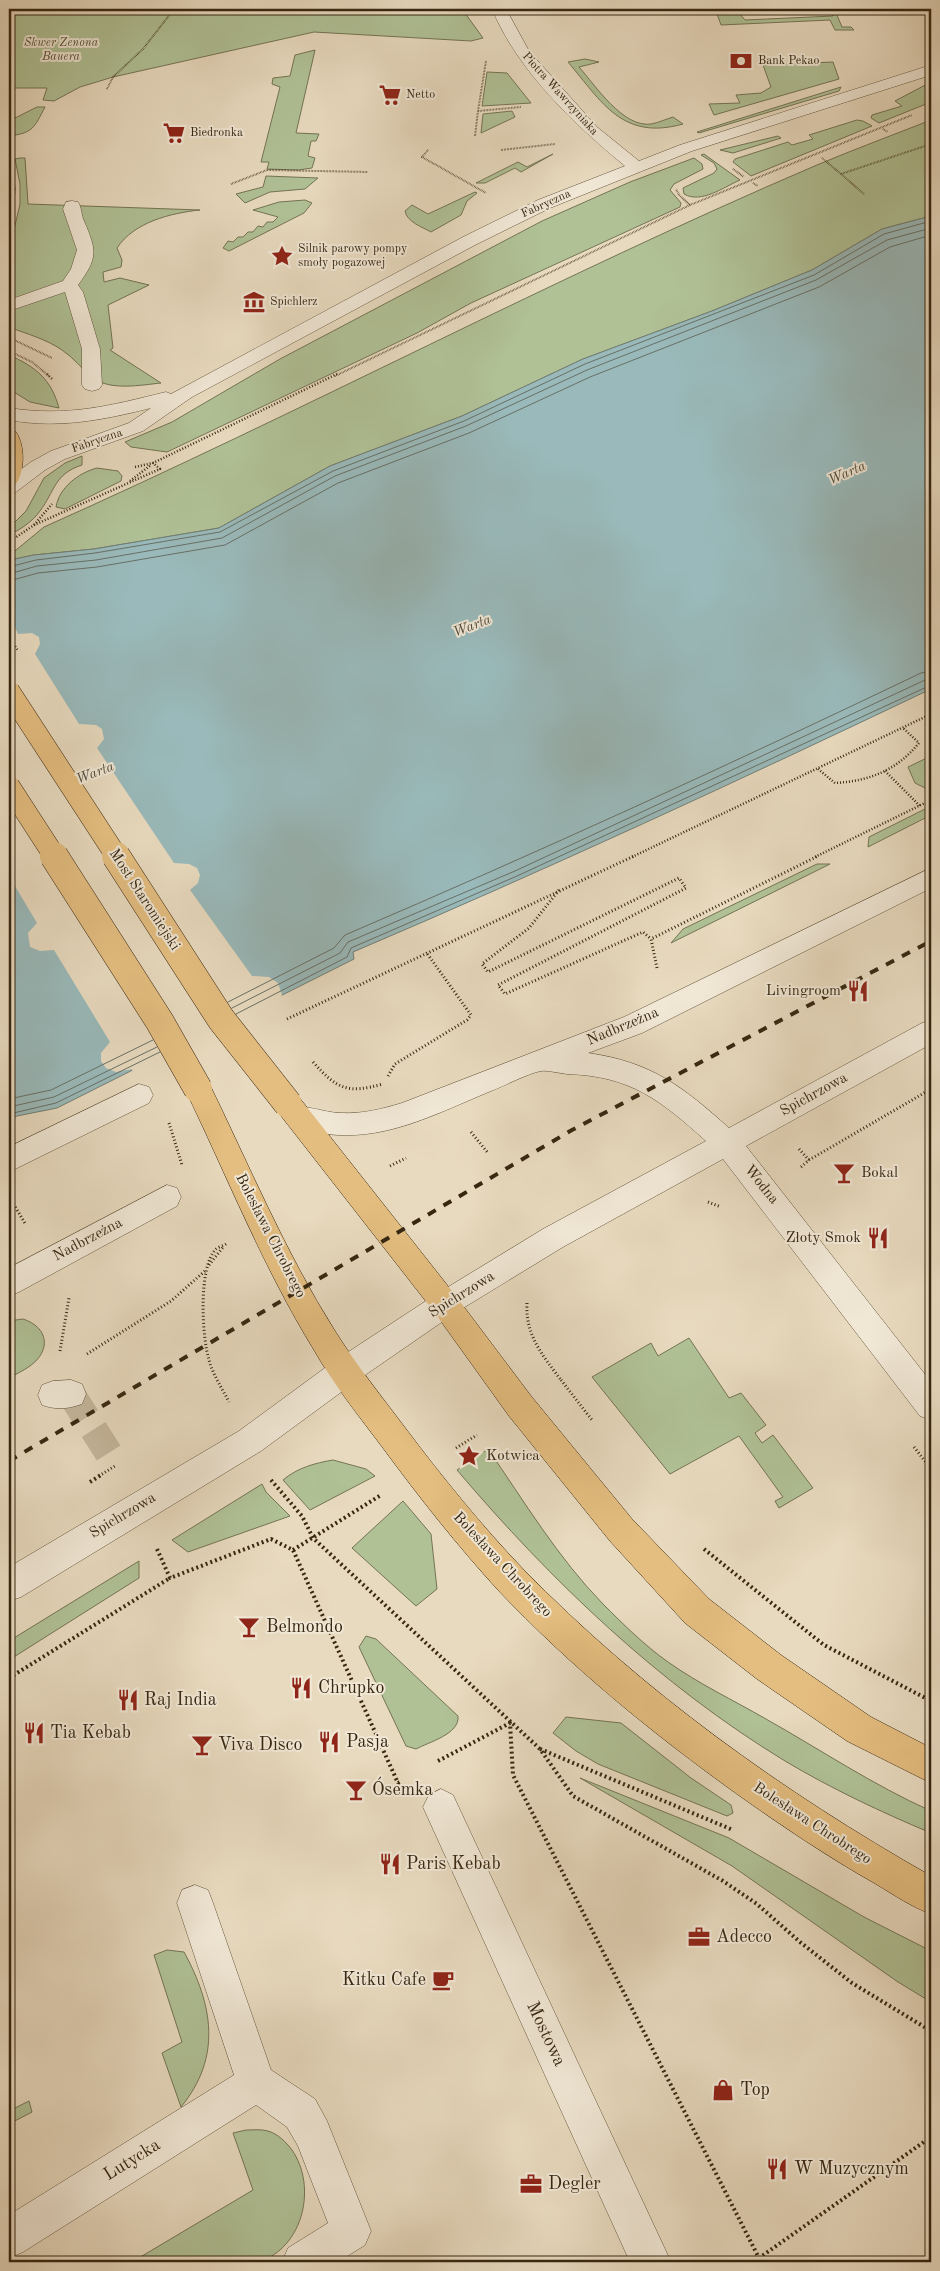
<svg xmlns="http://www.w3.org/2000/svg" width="940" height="2271" font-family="'Old Standard TT',serif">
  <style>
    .green { fill: #b0c196; stroke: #747454 }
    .water { fill: #99b9ba; stroke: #727f76 }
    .pier { fill: #e8dabf }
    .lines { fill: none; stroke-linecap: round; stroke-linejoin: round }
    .shore { stroke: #687066; stroke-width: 1 }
    .minor-tunnel { stroke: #c5b69c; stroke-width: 28; stroke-dasharray: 28 14; stroke-linecap: butt }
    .minor-casing { stroke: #63543c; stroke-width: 1 }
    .major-casing { stroke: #372711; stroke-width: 1 }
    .path-far3 { stroke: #372711; stroke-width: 2; stroke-dasharray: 0.5 1; stroke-linecap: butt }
    .path-far2 { stroke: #372711; stroke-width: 2.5; stroke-dasharray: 1 2; stroke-linecap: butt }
    .path-far1 { stroke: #372711; stroke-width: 3; stroke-dasharray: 1 2.5; stroke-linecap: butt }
    .path { stroke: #372711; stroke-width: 4; stroke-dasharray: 2 3; stroke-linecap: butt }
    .minor { fill: #f0e7d5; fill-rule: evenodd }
    .major { fill: #e4bd80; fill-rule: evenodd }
    .rail { stroke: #372711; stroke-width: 4; stroke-dasharray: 9 9; stroke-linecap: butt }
    .major-bridge-far1-casing { stroke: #372711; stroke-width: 22; stroke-linecap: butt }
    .major-bridge-casing { stroke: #372711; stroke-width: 29; stroke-linecap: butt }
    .path-bridge-far1 { stroke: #372711; stroke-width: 2.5; stroke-dasharray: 1 2; stroke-linecap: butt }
    .path-bridge { stroke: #372711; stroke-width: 3; stroke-dasharray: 1 2.5; stroke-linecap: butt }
    .major-bridge-far1 { stroke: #e4bd80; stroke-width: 21 }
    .major-bridge { stroke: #e4bd80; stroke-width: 28 }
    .labels { text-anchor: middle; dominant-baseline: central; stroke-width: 4; stroke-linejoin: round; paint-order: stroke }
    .far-park-label { font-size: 12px; font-style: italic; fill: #554e32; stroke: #f0e7d5 }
    .far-poi-label { font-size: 12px; fill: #372711; stroke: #f0e7d5; text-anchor: start }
    .far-street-label { font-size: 12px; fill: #372711; stroke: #f0e7d5 }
    .far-water-label { font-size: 14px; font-style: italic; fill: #504c3b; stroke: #f0e7d5 }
    .street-label { font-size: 15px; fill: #372711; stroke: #f0e7d5 }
    .poi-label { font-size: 15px; fill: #372711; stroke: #f0e7d5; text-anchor: end }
    .near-poi-label { font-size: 18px; fill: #372711; stroke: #f0e7d5; text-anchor: start }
    .near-street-label { font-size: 18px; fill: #372711; stroke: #f0e7d5 }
  </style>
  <rect width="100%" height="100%" fill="#e8dabf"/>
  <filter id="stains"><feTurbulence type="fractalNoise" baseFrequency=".004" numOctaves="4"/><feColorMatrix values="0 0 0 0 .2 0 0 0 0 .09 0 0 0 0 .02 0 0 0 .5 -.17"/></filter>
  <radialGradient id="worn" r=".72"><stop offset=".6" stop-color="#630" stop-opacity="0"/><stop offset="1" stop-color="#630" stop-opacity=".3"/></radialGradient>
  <!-- green -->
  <g class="green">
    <path d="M9,9H462L483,38L471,41L314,32L113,77L80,87L54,101L43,100L47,88H9Z"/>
    <path d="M832,9H844L846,13H836L842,27H851L854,30H835L830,20L721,25L716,11L738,12L745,20L833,16Z"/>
    <path d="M315,50L296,133L319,134L316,141H311L308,156L315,158L312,168L298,170L267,169L269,162H261L280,87L272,84L273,78L290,76L295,55Z"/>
    <path d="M585,59L599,62L579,67C595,85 623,128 651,124C658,123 666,119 673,117L683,124C622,141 602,102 568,62Z"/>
    <path d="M833,62L839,79L714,115L709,104L740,103L736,95L761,93L771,87L763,65Z"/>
    <path d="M487,72L507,73L531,103L482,106Z"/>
    <path d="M931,82V102L879,123L871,118L872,115L902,106L895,101Z"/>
    <path d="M841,87L839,91L699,133L697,132Z"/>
    <path d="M37,107H45C34,128 33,133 9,136V121Z"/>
    <path d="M512,111L515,117L481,133L483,114Z"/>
    <path d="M857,120L863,121L872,126L751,176L733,162L735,159L788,142L792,145L813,139L809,135Z"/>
    <path d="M931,120V216L882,229L812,270L712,311L583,359L462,416L330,466L219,528L94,549L34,555L15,559L9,563L10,555L44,527C304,411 555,277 817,165C855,149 893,135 931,120Z"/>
    <path d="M778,136L781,138L733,153L720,150Z"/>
    <path d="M553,154L521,172L515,168L485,183H476L518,162L527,167Z"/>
    <path d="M704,154L740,180C724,187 701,204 684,194L683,188L714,173L717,169L714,163L701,155Z"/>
    <path d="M20,158H25L28,204L200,210C171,213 134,222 117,248L122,260L121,267L103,272L104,282L120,278L149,285L108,305L113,348L110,350L161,383C141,385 111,391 93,378C82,369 74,358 62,350C46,339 27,334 9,327V251L20,204V184L15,159Z"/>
    <path d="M694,158L702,164L703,169L674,184L670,190L681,203L680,207L471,303L417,333L167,452L131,447L125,442L172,422L280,359L542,221L630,182Z"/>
    <path d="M266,176L318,178L305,189L270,192L245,203L236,194L263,187Z"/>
    <path d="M475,192L477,193L467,201L461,215L431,232C422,227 407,222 405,211L412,205L428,214Z"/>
    <path d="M305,200L312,203L304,213L229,251L223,248L228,241L233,242L238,237H243L248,232H253L258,226L263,227L267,222H273L278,217L253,210L279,202Z"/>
    <path d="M9,355C36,367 51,379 59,408L30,402L9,389Z"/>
    <path d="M82,456V465C54,474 55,491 40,511C32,522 21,529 9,535V528L26,511L44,478L65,463Z"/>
    <path d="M97,468L118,471L122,476L121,481L65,509L56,507C59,488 78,473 97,468Z"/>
    <path d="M931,756V787L925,788L915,783L908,767Z"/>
    <path d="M931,806V815L868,847L869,837Z"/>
    <path d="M817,864H830L671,943L683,929Z"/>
    <path d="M23,1319C48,1327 52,1350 30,1366C23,1371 16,1374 9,1378V1321Z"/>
    <path d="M689,1338L729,1398L741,1393L766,1425L755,1433L762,1443L773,1435L813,1488L779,1508L775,1501L783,1497L739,1436L670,1474L592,1377L651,1343L658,1356Z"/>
    <path d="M488,1449C524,1501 558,1558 603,1604C623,1624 644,1645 668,1662C699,1684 733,1700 766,1719C821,1750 873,1785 931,1811V1833C881,1812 832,1789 785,1761C660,1685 551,1581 457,1470Z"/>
    <path d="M333,1460L366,1469L375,1476L310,1510L283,1480C297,1468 315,1463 333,1460Z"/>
    <path d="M262,1484L266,1492L290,1516L188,1552L172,1540Z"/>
    <path d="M403,1501L431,1534L437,1589L416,1606L352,1548Z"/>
    <path d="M139,1561V1578L9,1660V1641Z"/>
    <path d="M366,1636L376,1639L458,1716C460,1734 429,1742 416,1749L406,1746L359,1647Z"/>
    <path d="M566,1717L621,1723L691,1778L731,1805L733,1813L727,1816L598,1764L576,1751L553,1733Z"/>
    <path d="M580,1778L729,1838L864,1917L931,1951V2002L898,1982L732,1866Z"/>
    <path d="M167,1950L184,1952C213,2005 222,2057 181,2107L162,2053L182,2042L154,1955Z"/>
    <path d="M29,2101L32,2112L9,2124V2111Z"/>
    <path d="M246,2130C253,2130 261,2129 268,2131C278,2134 286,2142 292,2150C317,2186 304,2247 259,2262C251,2265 237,2262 228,2262C196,2262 164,2262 132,2262L253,2190L233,2133Z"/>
  </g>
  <!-- water -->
  <path class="water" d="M931,216V689C740,780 548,869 353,952L354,959L57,1108L17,1116L9,1120V563L15,559L34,555L94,549L219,528L330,466L462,416L583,359L712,311L812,270L882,229Z"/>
  <!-- pier -->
  <path class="pier" d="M9,614L18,634L32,633L39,637L40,644L35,654L79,724L96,725L102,729L104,739L97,748L174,863L189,864L197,868L200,875L198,883L190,890L252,976L269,977L278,983L282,995L280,999L272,1004L133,1074L132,1069L116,1072L106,1068L101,1061V1053L110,1042L54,950L40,951L30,947L28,933L37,923L9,876Z"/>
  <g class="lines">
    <!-- shore -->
    <g class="shore">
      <path d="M9,567L36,560L95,553L220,532L333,471L464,421L585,364L814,275L884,234L931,221"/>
      <path d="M9,574L37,566L96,560L222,538L335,476L466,426L587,370L816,280L887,240L931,228"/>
      <path d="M9,581L38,573L97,567L225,545L338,483L469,433L590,377L819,287L890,247L931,235"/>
      <path d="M228,1002L334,948L345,935C539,852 731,764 921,673L931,671"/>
      <path d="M232,1008L340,953L348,942L515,871L925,680L931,679"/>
      <path d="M236,1014L347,957L351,948L517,876L931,685"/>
      <path d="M9,1099L51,1090L153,1040"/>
      <path d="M9,1107L54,1097L157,1047"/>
      <path d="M9,1114L56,1103L160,1052"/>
    </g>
    <!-- minor-tunnel -->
    <path class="minor-tunnel" d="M71,1394L115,1463"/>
    <!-- minor casing -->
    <g class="minor-casing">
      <g id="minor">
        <path d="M492,9H506L529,51L597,127L639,161L680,145L931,65V75L692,151L550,208L475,245L192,397L143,431L65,459L45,470L16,492L9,494V478L31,462L51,451L129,423L151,408C103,420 58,429 9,420V408C68,417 109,406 166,392L171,394L463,237L538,200L625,166C573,123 518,71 492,9Z"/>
        <path d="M72,201L78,202C82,208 81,215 84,221C97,251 98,258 78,285L83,292L100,349L102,385L99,389L92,391L85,389L82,385V349L65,292L9,311V300L63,281L71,269L77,250L63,209L66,202Z"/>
        <path d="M931,868V888L642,1033L588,1053C652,1062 683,1087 729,1128L922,1023L931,1020V1044L746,1146L931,1382V1420L920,1416L723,1159L563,1247L455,1313L355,1382L261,1451L21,1597L9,1601V1567L239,1431L333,1362L435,1295L543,1229L706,1141C660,1100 631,1076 567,1074C559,1073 546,1070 541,1071C529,1073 504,1086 491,1091C421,1120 366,1152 288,1125L284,1117L288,1109C306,1103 323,1113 341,1113C363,1114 382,1109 402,1103L624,1017Z"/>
        <path d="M139,1084L149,1087L153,1095L149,1103L9,1172V1147Z"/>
        <path d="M167,1185L177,1188L181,1197L177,1206L19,1292L9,1296V1268Z"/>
        <path d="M71,1380L82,1384L86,1394L82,1404C68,1409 56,1410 42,1405L38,1395L42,1385L53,1381Z"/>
        <path d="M441,1789L453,1795L671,2262H630L423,1807L429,1795Z"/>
        <path d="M195,1885L208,1890L213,1903L271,2070L315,2099L327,2121L371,2231L365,2245L338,2262H282L288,2248L328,2223L298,2146L287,2127L256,2105L23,2252L9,2258V2215L234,2075L177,1903L182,1890Z"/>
      </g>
    </g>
    <!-- major casing -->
    <g class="major-casing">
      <g id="major">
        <path d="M9,430L16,432C25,445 25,471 16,484L9,486Z"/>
        <path d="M198,1078L208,1081C249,1165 285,1252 335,1331C357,1366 382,1397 406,1429C443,1478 481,1525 523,1569C642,1691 783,1792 931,1876V1914C912,1907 894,1895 876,1884C828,1857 782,1826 737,1794C652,1733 570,1666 498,1590C457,1545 419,1497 383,1448C359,1416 334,1385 314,1350C263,1267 227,1176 185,1089L188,1081Z"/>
        <path d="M288,1093L298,1096L455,1295L531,1396L632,1519L709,1599L781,1655L871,1717L931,1748V1783L847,1741L757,1679L685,1623L610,1541L509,1416L435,1313L278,1112L274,1104L278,1096Z"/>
      </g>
    </g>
    <!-- path-far3 -->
    <g class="path-far3">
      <path d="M9,13L84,9"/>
      <path d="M486,61L478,111L521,107"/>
      <path d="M107,89L113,77L143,49L174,9"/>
      <path d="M883,129L888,132"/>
      <path d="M475,136L478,111"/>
      <path d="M428,150L422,157L486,193"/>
      <path d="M501,150L555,144"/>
      <path d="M9,158L15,189L9,230"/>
      <path d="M822,158L841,174L931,144"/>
      <path d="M733,169L744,177"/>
      <path d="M841,174L864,194"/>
      <path d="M753,183L758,186"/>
      <path d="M231,184L267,170L368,172"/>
      <path d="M690,205L912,115"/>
      <path d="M12,339L52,358"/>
      <path d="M9,351L32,362L49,376"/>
      <path d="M335,376L690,205L679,195L676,189"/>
    </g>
    <!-- path-far2 -->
    <g class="path-far2">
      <path d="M47,374L52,379"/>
      <path d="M135,467L153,463L337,374"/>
      <path d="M130,481L151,465"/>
      <path d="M34,525L52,504"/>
      <path d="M9,542L34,525L160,469L152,462"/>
      <path d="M818,769L835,783C870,781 897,770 919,743L903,728"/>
      <path d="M885,771L920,806"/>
      <path d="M632,857L931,714"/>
      <path d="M815,857L931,800"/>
    </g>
    <!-- path-far1 -->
    <g class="path-far1">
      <path d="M559,890L529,928L482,964L488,972L679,878L686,888L498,985L505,994L643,932L651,939"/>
      <path d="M657,968L651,939L818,856"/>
      <path d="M287,1019L634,856"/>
      <path d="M388,1076L395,1064L467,1020L471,1015L426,952"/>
      <path d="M471,1132L488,1153"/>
      <path d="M799,1149L809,1160"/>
      <path d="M390,1166L406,1158"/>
      <path d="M801,1167L809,1160L931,1089"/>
      <path d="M10,1198L26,1225"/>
      <path d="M708,1202L721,1207"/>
      <path d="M226,1244C223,1246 218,1247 216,1249C198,1267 202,1337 209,1360C213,1375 222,1388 229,1402"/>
      <path d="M209,1265L224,1246"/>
      <path d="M527,1303C525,1335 543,1356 561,1380"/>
      <path d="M60,1351L69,1298"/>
      <path d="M87,1354L171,1301L206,1270"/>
      <path d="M561,1380L592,1420"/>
      <path d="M914,1447L931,1469"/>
      <path d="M456,1448L477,1435"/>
      <path d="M99,1476L115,1466"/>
    </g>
    <!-- path -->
    <g class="path">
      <path d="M271,1480L302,1516L313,1538L540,1749L573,1796L723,1881L757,1904L800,1942L852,1983L931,2031"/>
      <path d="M90,1482L101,1475"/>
      <path d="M157,1549L170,1578L271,1539L293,1550L398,1783L402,1781"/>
      <path d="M704,1549L824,1645L931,1701"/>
      <path d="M293,1550L381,1495"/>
      <path d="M9,1678L170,1578"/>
      <path d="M540,1749L733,1830"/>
      <path d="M438,1761L510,1723L513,1775L759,2258L931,2137"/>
      <path d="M754,2262L759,2258"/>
    </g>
    <!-- minor -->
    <use href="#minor" class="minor"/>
    <!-- major -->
    <use href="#major" class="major"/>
    <!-- rail -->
    <path class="rail" d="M9,1461L572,1130L931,941"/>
    <!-- major-bridge-far1 casing -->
    <g class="major-bridge-far1-casing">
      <g id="major-bridge-far1">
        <path d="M9,691L117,857"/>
        <path d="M9,786L55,857"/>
      </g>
    </g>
    <!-- major-bridge casing -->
    <g class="major-bridge-casing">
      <g id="major-bridge">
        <path d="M54,856L160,1022L198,1089"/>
        <path d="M116,856L221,1019L288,1104"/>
      </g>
    </g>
    <!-- path-bridge-far1 -->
    <path class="path-bridge-far1" d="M9,636L18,651"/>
    <!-- path-bridge -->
    <g class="path-bridge">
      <path d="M313,1062C337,1089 347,1094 383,1084"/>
      <path d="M169,1123L182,1165"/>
    </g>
    <!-- major-bridge-far1 -->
    <use href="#major-bridge-far1" class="major-bridge-far1"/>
    <!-- major-bridge -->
    <use href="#major-bridge" class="major-bridge"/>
  </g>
  <!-- icons -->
  <defs>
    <g id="bank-bare" transform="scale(1.725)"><path d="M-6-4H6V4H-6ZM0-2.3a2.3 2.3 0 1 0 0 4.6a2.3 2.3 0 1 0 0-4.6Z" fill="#8f2418" stroke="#f0e7d5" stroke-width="2.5" paint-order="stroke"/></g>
    <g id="supermarket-bare" transform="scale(1.725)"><path d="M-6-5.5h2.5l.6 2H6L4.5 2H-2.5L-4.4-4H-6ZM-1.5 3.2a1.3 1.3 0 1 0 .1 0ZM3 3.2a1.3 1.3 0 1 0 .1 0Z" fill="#8f2418" stroke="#f0e7d5" stroke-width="2.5" paint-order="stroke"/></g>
    <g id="sight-bare" transform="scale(1.725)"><path d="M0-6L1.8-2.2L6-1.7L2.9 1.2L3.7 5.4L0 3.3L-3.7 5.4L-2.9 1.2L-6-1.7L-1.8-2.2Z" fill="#8f2418" stroke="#f0e7d5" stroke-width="2.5" paint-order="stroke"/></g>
    <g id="museum-bare" transform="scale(1.725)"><path d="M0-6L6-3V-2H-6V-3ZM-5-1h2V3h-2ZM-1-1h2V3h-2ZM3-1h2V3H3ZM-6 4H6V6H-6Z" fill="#8f2418" stroke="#f0e7d5" stroke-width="2.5" paint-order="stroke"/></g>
    <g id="restaurant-bare" transform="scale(1.725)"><path d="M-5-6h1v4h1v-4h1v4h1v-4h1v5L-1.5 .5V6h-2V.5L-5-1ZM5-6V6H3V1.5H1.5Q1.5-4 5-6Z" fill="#8f2418" stroke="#f0e7d5" stroke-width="2.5" paint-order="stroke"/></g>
    <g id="bar-bare" transform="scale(1.725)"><path d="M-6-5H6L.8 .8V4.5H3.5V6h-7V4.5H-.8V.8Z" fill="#8f2418" stroke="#f0e7d5" stroke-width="2.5" paint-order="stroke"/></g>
    <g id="office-bare" transform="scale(1.725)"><path d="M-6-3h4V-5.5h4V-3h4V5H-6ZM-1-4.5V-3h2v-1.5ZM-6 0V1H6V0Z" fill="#8f2418" stroke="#f0e7d5" stroke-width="2.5" paint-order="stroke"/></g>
    <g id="cafe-bare" transform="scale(1.725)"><path d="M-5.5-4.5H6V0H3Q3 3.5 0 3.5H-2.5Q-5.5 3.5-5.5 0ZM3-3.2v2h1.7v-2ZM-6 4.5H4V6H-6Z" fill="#8f2418" stroke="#f0e7d5" stroke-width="2.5" paint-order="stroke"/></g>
    <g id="shop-bare" transform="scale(1.725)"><path d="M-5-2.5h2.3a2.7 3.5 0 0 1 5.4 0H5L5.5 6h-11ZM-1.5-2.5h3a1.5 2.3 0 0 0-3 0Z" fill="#8f2418" stroke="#f0e7d5" stroke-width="2.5" paint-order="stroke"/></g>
  </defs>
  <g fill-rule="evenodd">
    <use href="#bank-bare" x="741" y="61"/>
    <use href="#supermarket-bare" x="390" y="95"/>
    <use href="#supermarket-bare" x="174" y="133"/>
    <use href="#sight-bare" x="282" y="256"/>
    <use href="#museum-bare" x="254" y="302"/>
    <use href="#restaurant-bare" x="858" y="991"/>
    <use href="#bar-bare" x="844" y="1173"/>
    <use href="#restaurant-bare" x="878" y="1238"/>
    <use href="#sight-bare" x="469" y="1456"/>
    <use href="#bar-bare" x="249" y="1627"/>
    <use href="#restaurant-bare" x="301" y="1688"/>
    <use href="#restaurant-bare" x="128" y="1700"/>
    <use href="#restaurant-bare" x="34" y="1733"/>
    <use href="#restaurant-bare" x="329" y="1742"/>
    <use href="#bar-bare" x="202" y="1745"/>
    <use href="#bar-bare" x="356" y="1790"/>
    <use href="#restaurant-bare" x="390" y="1864"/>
    <use href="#office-bare" x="699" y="1937"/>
    <use href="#cafe-bare" x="443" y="1980"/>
    <use href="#shop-bare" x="723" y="2090"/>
    <use href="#restaurant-bare" x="777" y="2169"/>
    <use href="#office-bare" x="531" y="2184"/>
  </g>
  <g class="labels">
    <!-- far-park labels -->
    <g class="far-park-label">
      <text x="61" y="43">Skwer Zenona<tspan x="61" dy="14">Bauera</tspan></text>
    </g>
    <!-- far-poi labels -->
    <g class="far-poi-label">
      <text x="758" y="61">Bank Pekao</text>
      <text x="406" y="95">Netto</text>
      <text x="190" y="133">Biedronka</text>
      <text x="298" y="249">Silnik parowy pompy<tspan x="298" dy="14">smoły pogazowej</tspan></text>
      <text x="270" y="302">Spichlerz</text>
    </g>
    <!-- far-street labels -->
    <g class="far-street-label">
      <text transform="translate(560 94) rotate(48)">Piotra Wawrzyniaka</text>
      <text transform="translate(546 204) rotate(-24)">Fabryczna</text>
      <text transform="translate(97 441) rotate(-19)">Fabryczna</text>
    </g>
    <!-- far-water labels -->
    <g class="far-water-label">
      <text transform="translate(847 473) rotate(-24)">Warta</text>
      <text transform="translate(472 626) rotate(-21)">Warta</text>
      <text transform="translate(95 773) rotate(-21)">Warta</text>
    </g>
    <!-- street labels -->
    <g class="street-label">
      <text transform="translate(144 900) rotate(57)">Most Staromiejski</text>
      <text transform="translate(623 1027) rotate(-23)">Nadbrzeżna</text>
      <text transform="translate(814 1095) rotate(-29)">Spichrzowa</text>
      <text transform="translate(761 1185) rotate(51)">Wodna</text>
      <text transform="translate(270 1236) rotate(63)">Bolesława Chrobrego</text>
      <text transform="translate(88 1240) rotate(-28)">Nadbrzeżna</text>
      <text transform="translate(462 1295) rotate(-32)">Spichrzowa</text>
      <text transform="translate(123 1516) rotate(-31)">Spichrzowa</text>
      <text transform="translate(502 1565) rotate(47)">Bolesława Chrobrego</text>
      <text transform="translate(812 1824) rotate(33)">Bolesława Chrobrego</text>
    </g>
    <!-- poi labels -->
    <g class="poi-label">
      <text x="841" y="991">Livingroom</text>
      <text x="861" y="1173" text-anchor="start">Bokal</text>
      <text x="861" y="1238">Złoty Smok</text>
      <text x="486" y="1456" text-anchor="start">Kotwica</text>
    </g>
    <!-- near-poi labels -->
    <g class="near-poi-label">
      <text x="266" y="1627">Belmondo</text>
      <text x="318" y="1688">Chrupko</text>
      <text x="144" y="1700">Raj India</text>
      <text x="50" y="1733">Tia Kebab</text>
      <text x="346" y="1742">Pasja</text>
      <text x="218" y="1745">Viva Disco</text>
      <text x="372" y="1790">Ósemka</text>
      <text x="406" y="1864">Paris Kebab</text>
      <text x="716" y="1937">Adecco</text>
      <text x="426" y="1980" text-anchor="end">Kitku Cafe</text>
      <text x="740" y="2090">Top</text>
      <text x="794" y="2169">W Muzycznym</text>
      <text x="548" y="2184">Degler</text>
    </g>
    <!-- near-street labels -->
    <g class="near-street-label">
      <text transform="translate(546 2034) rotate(65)">Mostowa</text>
      <text transform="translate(132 2160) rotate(-32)">Lutycka</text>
    </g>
  </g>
  <!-- margin -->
  <rect width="940" height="2271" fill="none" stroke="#e8dabf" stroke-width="30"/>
  <rect x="10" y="10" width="920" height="2251" fill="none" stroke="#372711" stroke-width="2.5"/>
  <rect x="15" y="15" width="910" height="2241" fill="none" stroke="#372711"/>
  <rect width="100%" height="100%" filter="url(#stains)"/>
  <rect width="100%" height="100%" fill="url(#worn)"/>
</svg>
